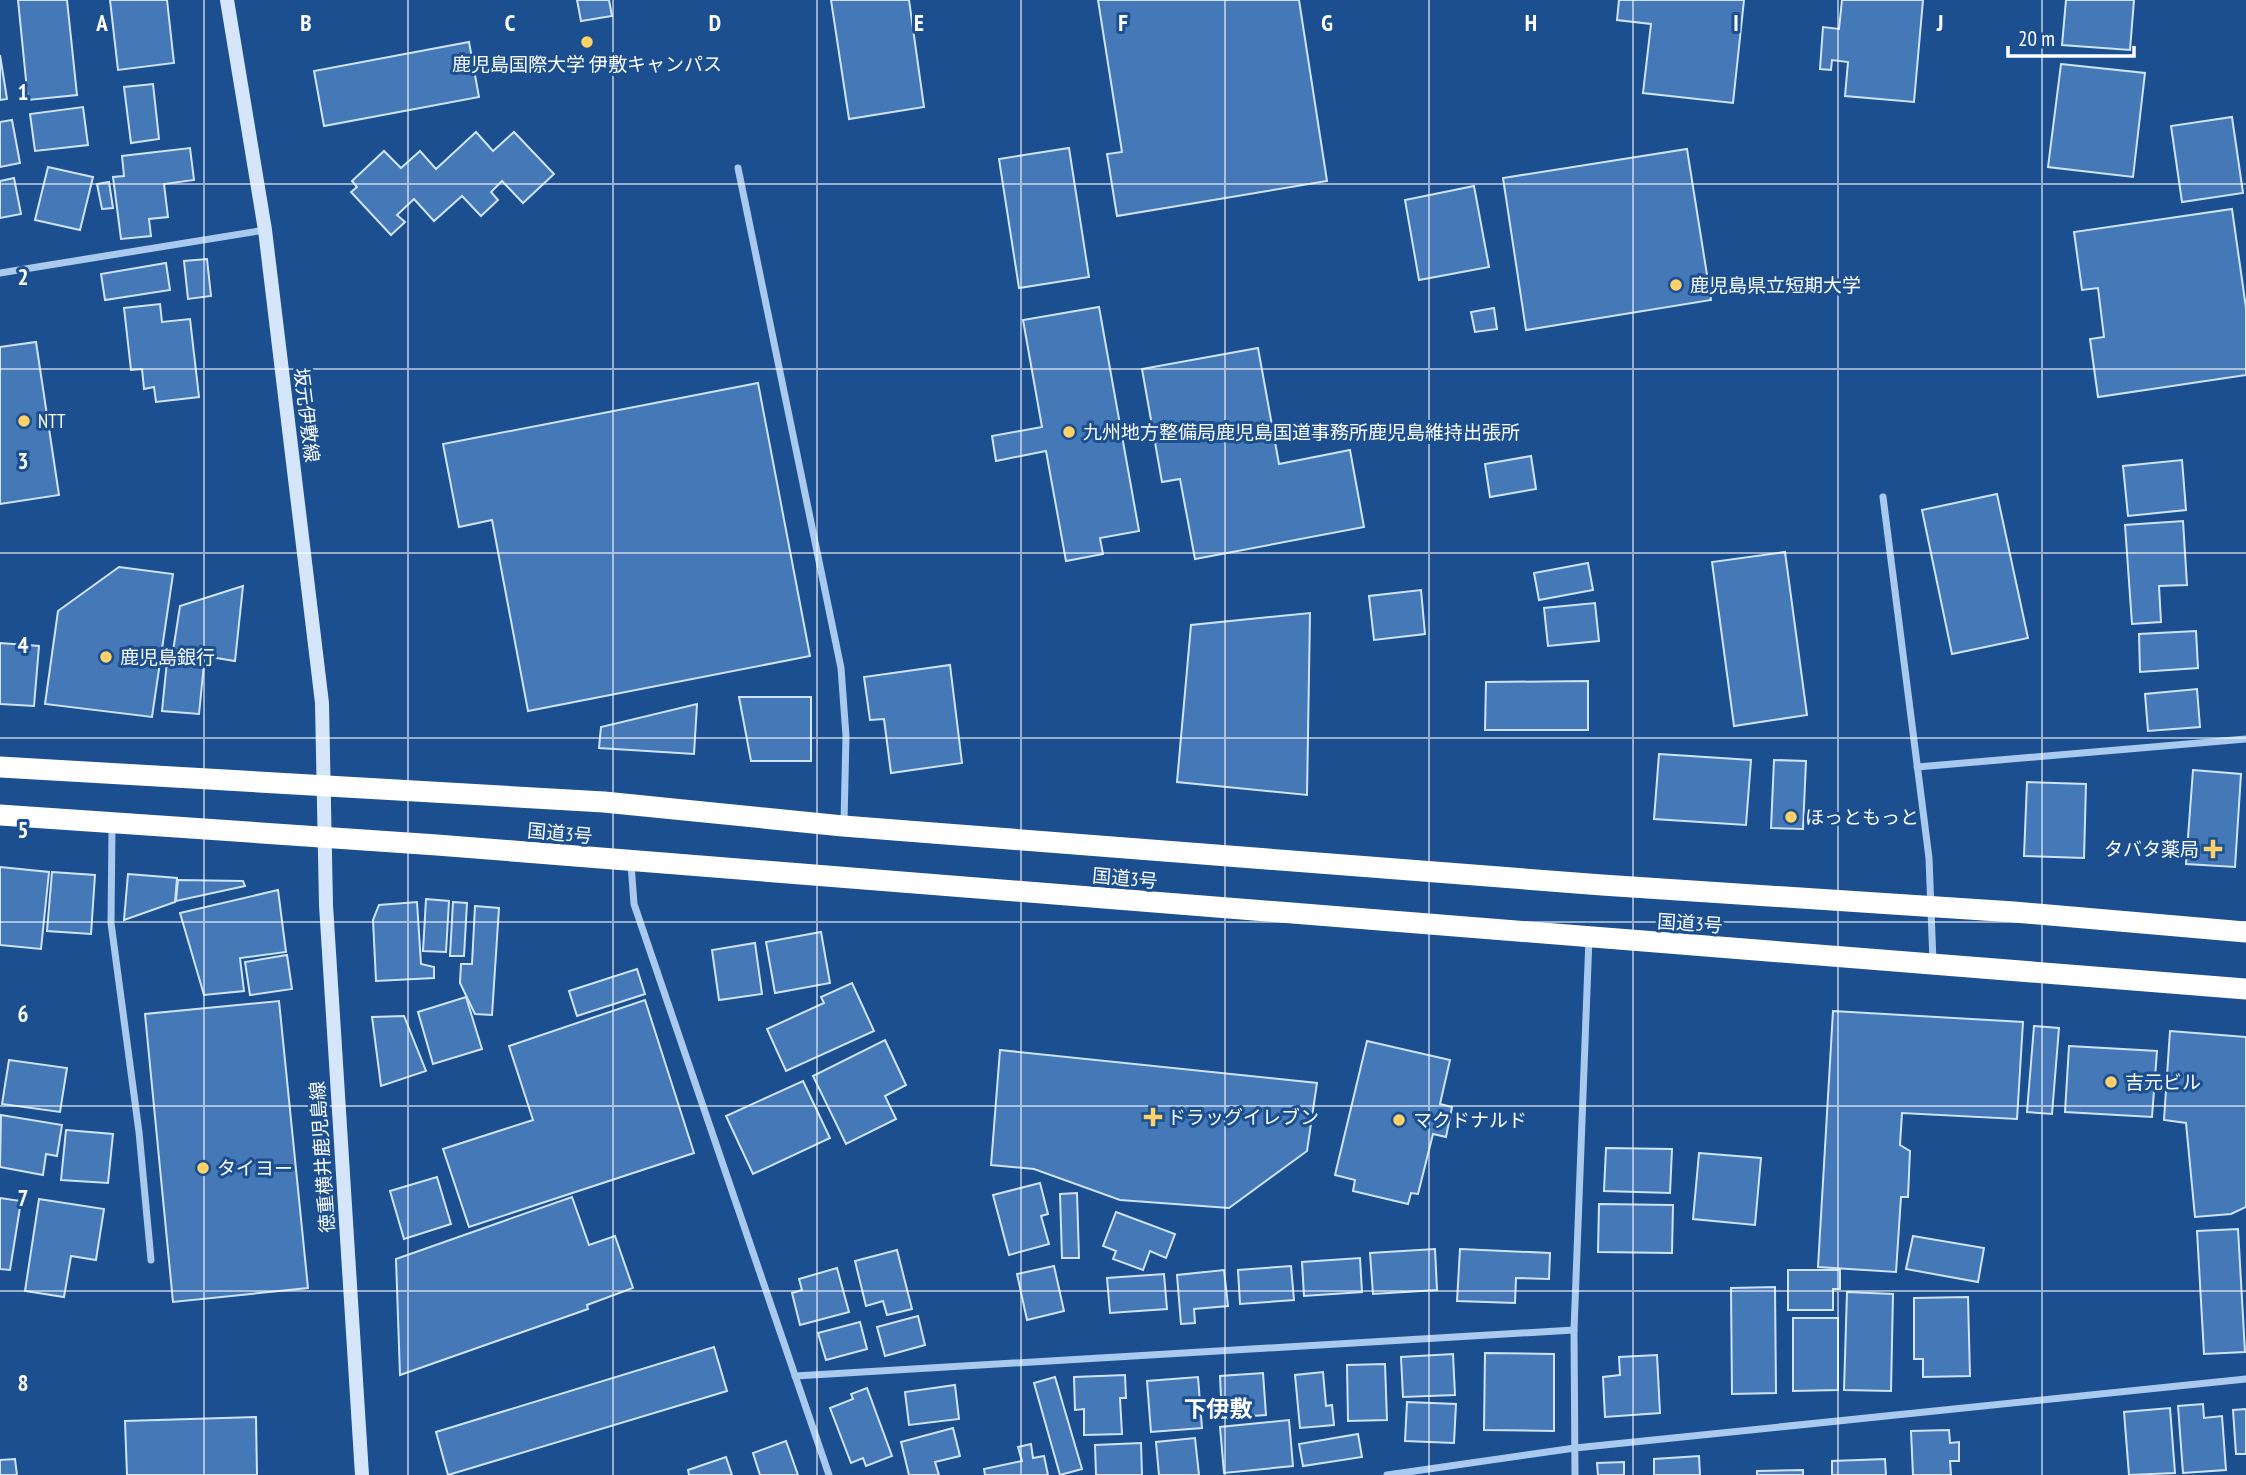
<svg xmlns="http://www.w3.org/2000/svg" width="2246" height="1475" font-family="'PT Sans Narrow','Noto Sans JP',sans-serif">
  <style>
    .building { fill: #4478b7; stroke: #cfe3fa; stroke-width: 2 }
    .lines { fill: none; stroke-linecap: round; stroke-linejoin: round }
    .street { stroke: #a9c9ee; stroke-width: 7 }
    .secondary { stroke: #d6e6fa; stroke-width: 14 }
    .highway { stroke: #fff; stroke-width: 21 }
    .grid { fill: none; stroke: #fff; stroke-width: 2; stroke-opacity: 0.55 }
    .poi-dot { fill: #ffd166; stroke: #1b4f8f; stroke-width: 2.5 }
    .labels { text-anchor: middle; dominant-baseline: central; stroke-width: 6; stroke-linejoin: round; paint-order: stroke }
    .poi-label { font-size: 19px; fill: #fff; stroke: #1b4f8f; text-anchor: start }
    .street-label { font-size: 19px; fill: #fff; stroke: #1b4f8f }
    .quarter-label { font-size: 23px; font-weight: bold; fill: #fff; stroke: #1b4f8f }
    .grid-label { font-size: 23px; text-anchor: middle; font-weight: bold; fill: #fff; stroke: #1b4f8f; stroke-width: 6; stroke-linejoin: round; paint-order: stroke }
  </style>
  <rect width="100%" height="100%" fill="#1b4f8f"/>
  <!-- building -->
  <g class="building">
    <path d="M18,0H67L77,95L28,100Z"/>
    <path d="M110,0H167L174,63L118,70Z"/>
    <path d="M577,0H609L612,16L581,21Z"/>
    <path d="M831,0H909L924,107L849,119Z"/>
    <path d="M1098,0H1299L1327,181L1117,216L1107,154L1122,152Z"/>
    <path d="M1619,0H1744L1733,103L1643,93L1651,24L1617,20Z"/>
    <path d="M1842,0H1923L1914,102L1845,96L1848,62L1832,60L1831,70L1820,69L1823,27L1839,29Z"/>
    <path d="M2066,0H2134L2130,50L2062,45Z"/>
    <path d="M469,42L479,97L324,126L314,71Z"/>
    <path d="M0,55L7,99L0,100Z"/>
    <path d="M2061,64L2145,73L2133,177L2048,167Z"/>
    <path d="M153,84L159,139L131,143L124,87Z"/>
    <path d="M83,107L88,145L35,151L30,114Z"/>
    <path d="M2232,117L2243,193L2182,202L2171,126Z"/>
    <path d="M12,120L20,163L0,167V122Z"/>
    <path d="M476,132L493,151L514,132L554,174L523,203L502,181L491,192L498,200L481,216L462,196L434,221L414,199L397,215L405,222L391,235L351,192L357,187L352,181L384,151L401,168L420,151L436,169Z"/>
    <path d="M190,148L194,180L164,184L168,217L149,219L151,236L121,239L113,177L124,176L122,156Z"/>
    <path d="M1069,148L1089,277L1019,288L999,159Z"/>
    <path d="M1687,149L1711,300L1526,330L1503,178Z"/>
    <path d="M48,167L93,177L80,230L35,220Z"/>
    <path d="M14,178L21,214L0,218V181Z"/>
    <path d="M109,182L113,208L102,209L97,184Z"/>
    <path d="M1474,186L1489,267L1419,280L1405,200Z"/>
    <path d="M2232,209L2246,308V375L2098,397L2090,339L2104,337L2098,288L2082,290L2074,232Z"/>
    <path d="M207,259L211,296L188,299L184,261Z"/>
    <path d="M166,263L170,290L105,300L101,274Z"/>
    <path d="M160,304L162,322L190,319L199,397L156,402L154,387L144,389L142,369L131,370L124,308Z"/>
    <path d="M1099,307L1139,531L1100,538L1103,554L1066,561L1046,451L996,461L992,436L1042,427L1023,320Z"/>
    <path d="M1494,308L1497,329L1475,332L1471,312Z"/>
    <path d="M36,342L59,495L0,504V347Z"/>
    <path d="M1258,348L1279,464L1350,450L1364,527L1195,559L1180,479L1162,482L1142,369Z"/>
    <path d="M758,383L810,656L528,711L492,520L459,527L443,444Z"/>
    <path d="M1531,456L1536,489L1490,497L1485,464Z"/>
    <path d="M2182,460L2186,510L2128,516L2123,466Z"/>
    <path d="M1997,494L2028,638L1952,654L1922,510Z"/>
    <path d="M2183,521L2187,585L2159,586L2161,622L2132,624L2125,525Z"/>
    <path d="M1785,552L1807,715L1734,726L1712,562Z"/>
    <path d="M1588,563L1593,590L1539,600L1534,573Z"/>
    <path d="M119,567L173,574L152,717L45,704L58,611Z"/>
    <path d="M243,586L235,661L173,651L180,606Z"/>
    <path d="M1421,590L1425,634L1374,640L1369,596Z"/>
    <path d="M1595,603L1599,641L1548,646L1544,608Z"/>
    <path d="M1310,613L1307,795L1177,782L1191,625Z"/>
    <path d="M2196,631L2198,668L2140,672L2139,634Z"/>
    <path d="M0,643L39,646L34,706L0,704Z"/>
    <path d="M167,661L204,664L199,714L162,711Z"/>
    <path d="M950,665L962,763L891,773L884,719L870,720L864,677Z"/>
    <path d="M1588,681V730H1485L1486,682Z"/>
    <path d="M2197,689L2200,727L2148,731L2145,694Z"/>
    <path d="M739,697H811V761H751Z"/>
    <path d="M697,704L694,754L599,748L601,727Z"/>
    <path d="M1659,754L1751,760L1746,825L1654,819Z"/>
    <path d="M1774,760L1806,761L1803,829L1771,828Z"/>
    <path d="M2193,770L2241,774L2235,867L2186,864Z"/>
    <path d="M2027,782L2086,784L2084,858L2024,856Z"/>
    <path d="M0,867L49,872L41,949L0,945Z"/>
    <path d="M52,872L95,875L91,934L47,931Z"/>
    <path d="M128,874L177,878L175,902L124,920Z"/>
    <path d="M178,880L243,881L245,886L176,901Z"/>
    <path d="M278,890L286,952L240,958L244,991L204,995L180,913Z"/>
    <path d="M426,899L449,901L446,952L423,951Z"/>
    <path d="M417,902L421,964L434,967V978L376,981L373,920L379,905Z"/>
    <path d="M453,902L467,903L464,956H450Z"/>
    <path d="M475,906L499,908L492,1015L475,1014L460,983L461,964H472Z"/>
    <path d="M821,932L830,983L775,993L766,942Z"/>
    <path d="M755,943L762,994L719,1000L712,950Z"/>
    <path d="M287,955L292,989L250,995L245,962Z"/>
    <path d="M637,969L645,994L577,1016L569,991Z"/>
    <path d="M852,983L874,1031L786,1071L767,1029L824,1003L821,997Z"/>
    <path d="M466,997L482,1049L433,1064L418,1012Z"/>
    <path d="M645,1000L694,1153L469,1227L443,1149L533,1120L509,1046Z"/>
    <path d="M279,1001L308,1288L173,1302L145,1014Z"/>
    <path d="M1833,1011L2023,1022L2017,1119L1902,1113L1900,1145L1910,1151L1908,1197H1901L1896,1272L1818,1267Z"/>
    <path d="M404,1016L426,1071L381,1086L372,1017Z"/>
    <path d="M2034,1026L2059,1028L2052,1114L2027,1112Z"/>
    <path d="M2170,1031L2246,1037V1207L2231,1214L2195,1217L2186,1123L2164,1120Z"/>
    <path d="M885,1040L906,1085L885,1096L896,1119L846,1144L813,1076Z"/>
    <path d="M1367,1041L1450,1060L1440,1104L1452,1107L1446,1137L1433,1134L1418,1194L1411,1193L1408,1204L1353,1191L1355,1180L1335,1175Z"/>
    <path d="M2069,1046L2157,1051L2152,1117L2065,1112Z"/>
    <path d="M1000,1050L1317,1083L1307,1151L1229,1208L1120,1200L1034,1169L991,1165Z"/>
    <path d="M9,1060L67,1068L60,1112L2,1104Z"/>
    <path d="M803,1081L830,1138L753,1174L726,1116Z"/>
    <path d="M1,1115L62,1125L57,1156L46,1154L43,1175L0,1167Z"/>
    <path d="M66,1130L113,1134L108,1183L61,1180Z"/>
    <path d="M1606,1148L1672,1149L1670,1193L1604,1191Z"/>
    <path d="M1699,1153L1761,1158L1755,1225L1693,1219Z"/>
    <path d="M437,1177L451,1224L404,1239L390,1191Z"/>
    <path d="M1040,1183L1048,1214L1041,1216L1049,1244L1009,1255L993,1195Z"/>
    <path d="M1077,1193L1079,1258H1062L1060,1194Z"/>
    <path d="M572,1197L589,1245L615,1236L633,1288L587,1305L588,1309L400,1375L396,1259Z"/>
    <path d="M0,1198L21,1201L10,1270L0,1269Z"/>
    <path d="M39,1199L104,1209L96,1260L71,1256L64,1297L25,1291Z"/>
    <path d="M1599,1204L1673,1205L1672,1253L1598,1252Z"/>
    <path d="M1116,1212L1175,1234L1166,1258L1150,1251L1143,1270L1113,1259L1116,1251L1103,1246Z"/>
    <path d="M2238,1229L2245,1352L2204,1354L2197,1231Z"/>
    <path d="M1913,1236L1984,1248L1978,1282L1906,1269Z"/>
    <path d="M1435,1249L1437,1290L1373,1294L1370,1253Z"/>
    <path d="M1460,1249L1550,1253L1549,1279L1516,1278L1515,1303L1457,1301Z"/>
    <path d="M897,1250L912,1309L887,1315L883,1301L866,1306L855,1261Z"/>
    <path d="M1360,1258L1362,1292L1304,1296L1302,1262Z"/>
    <path d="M1054,1266L1064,1311L1027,1320L1017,1274Z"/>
    <path d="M1291,1266L1294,1300L1240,1304L1238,1270Z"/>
    <path d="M837,1268L849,1312L800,1325L792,1293L802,1290L799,1279Z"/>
    <path d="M1224,1270L1228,1306L1194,1309L1195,1323L1181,1324L1177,1275Z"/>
    <path d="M1788,1270H1840V1289H1833V1310H1788Z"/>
    <path d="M1164,1274L1167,1309L1110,1313L1107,1278Z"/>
    <path d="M1775,1287L1776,1393L1732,1394L1731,1288Z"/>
    <path d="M1847,1292L1893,1294L1891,1391L1844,1390Z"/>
    <path d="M1968,1297L1970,1376L1923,1377V1359H1914V1298Z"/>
    <path d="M918,1316L925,1345L885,1356L877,1327Z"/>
    <path d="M1793,1318H1838V1390L1793,1391Z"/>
    <path d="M860,1322L867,1349L826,1360L818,1333Z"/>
    <path d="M714,1347L727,1391L448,1475L436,1432Z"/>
    <path d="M1485,1353L1554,1354V1431L1484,1430Z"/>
    <path d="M1453,1354L1455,1395L1403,1397L1401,1357Z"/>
    <path d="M1657,1355L1660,1413L1605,1417L1603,1377L1620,1375L1619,1357Z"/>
    <path d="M1385,1364L1387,1420L1348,1421L1347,1365Z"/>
    <path d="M1323,1372L1326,1406L1332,1405L1334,1425L1300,1428L1295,1375Z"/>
    <path d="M1263,1373L1266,1415L1222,1418L1220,1376Z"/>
    <path d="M1125,1375L1126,1398H1120L1122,1434L1084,1435V1409L1075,1410L1074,1377Z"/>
    <path d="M1055,1377L1082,1469L1060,1475L1034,1383Z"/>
    <path d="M1198,1377L1202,1428L1151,1432L1147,1381Z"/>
    <path d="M955,1385L959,1419L909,1425L905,1392Z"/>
    <path d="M867,1388L892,1456L866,1466L863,1458L851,1463L830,1408L853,1399L851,1394Z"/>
    <path d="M1407,1402L1456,1404L1454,1443L1405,1441Z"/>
    <path d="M2203,1404L2204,1418L2222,1416L2226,1470L2183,1473L2178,1406Z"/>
    <path d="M2170,1408L2175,1473L2129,1475L2124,1412Z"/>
    <path d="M2246,1409V1454H2236L2233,1410Z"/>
    <path d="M256,1417L257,1475H127L125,1421Z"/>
    <path d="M1289,1420L1293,1466L1224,1473L1220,1427Z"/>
    <path d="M953,1428L960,1456L935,1462L939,1475H909L901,1442Z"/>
    <path d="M1949,1430L1950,1443L1959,1442V1461H1950L1951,1475H1913L1911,1431Z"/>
    <path d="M1358,1434L1362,1457L1303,1466L1299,1444Z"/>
    <path d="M1195,1438L1199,1475H1159L1156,1442Z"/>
    <path d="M786,1441L798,1475H760L753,1453Z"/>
    <path d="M1141,1443L1142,1475H1096L1095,1445Z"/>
    <path d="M1031,1444L1033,1458L1044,1456L1048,1475H985L984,1469L1022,1461L1018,1447Z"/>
    <path d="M1699,1456L1700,1475H1654V1459Z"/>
    <path d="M726,1457L732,1475H689L688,1470Z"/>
    <path d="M15,1459L17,1475H0V1460Z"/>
    <path d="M1885,1459L1886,1475H1832V1461Z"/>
    <path d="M1624,1462V1475H1598L1597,1463Z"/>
    <path d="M1803,1470V1475H1757V1471Z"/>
  </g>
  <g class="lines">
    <!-- street -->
    <g class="street">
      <path d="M738,168L841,668L846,736L844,822"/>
      <path d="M0,273L265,230"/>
      <path d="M1883,497L1929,858L1933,962"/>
      <path d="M1917,767L2246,739"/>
      <path d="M112,827L111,923L139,1132L151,1260"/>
      <path d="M631,864L634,904L829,1475"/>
      <path d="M795,1376L1574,1330"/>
      <path d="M1387,1475L1575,1448L2246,1379"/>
      <path d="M1575,1475L1574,1330L1589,938"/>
    </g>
    <!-- secondary -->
    <path class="secondary" d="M227,0L265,230L322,703L326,905L362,1475"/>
    <!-- highway -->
    <g class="highway">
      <path d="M0,767L604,802L843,826L1602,885L2014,912L2246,932"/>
      <path d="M0,815L437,845L2246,989"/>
    </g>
  </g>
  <!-- grid -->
  <path class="grid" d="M204,0V1475M408,0V1475M613,0V1475M817,0V1475M1021,0V1475M1225,0V1475M1429,0V1475M1633,0V1475M1838,0V1475M2042,0V1475M0,184H2246M0,369H2246M0,553H2246M0,738H2246M0,922H2246M0,1106H2246M0,1291H2246"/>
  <!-- markers -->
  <g class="poi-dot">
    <circle cx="587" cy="42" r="7"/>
    <circle cx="1676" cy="285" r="7"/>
    <circle cx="24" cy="421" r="7"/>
    <circle cx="1069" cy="432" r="7"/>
    <circle cx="106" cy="657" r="7"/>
    <circle cx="1791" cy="817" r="7"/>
    <path d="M2209.5 838.5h7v7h7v7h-7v7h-7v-7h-7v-7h7z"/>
    <circle cx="2111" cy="1082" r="7"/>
    <path d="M1149.5 1106.5h7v7h7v7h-7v7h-7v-7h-7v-7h7z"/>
    <circle cx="1399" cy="1120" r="7"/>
    <circle cx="203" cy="1168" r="7"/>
  </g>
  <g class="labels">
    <!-- poi labels -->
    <g class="poi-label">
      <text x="587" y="64" text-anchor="middle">鹿児島国際大学 伊敷キャンパス</text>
      <text x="1690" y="285">鹿児島県立短期大学</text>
      <text x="38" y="421">NTT</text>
      <text x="1083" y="432">九州地方整備局鹿児島国道事務所鹿児島維持出張所</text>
      <text x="120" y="657">鹿児島銀行</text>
      <text x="1805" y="817">ほっともっと</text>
      <text x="2199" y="849" text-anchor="end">タバタ薬局</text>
      <text x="2125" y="1082">吉元ビル</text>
      <text x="1167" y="1117">ドラッグイレブン</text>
      <text x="1413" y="1120">マクドナルド</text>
      <text x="217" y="1168">タイヨー</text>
    </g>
    <!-- street labels -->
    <g class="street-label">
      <text transform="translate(307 415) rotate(83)">坂元伊敷線</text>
      <text transform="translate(560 833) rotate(5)">国道3号</text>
      <text transform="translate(1125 878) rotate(5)">国道3号</text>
      <text transform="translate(1690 923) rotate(4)">国道3号</text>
      <text transform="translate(322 1157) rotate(-94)">徳重横井鹿児島線</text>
    </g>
    <!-- quarter labels -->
    <g class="quarter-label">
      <text x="1218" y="1408">下伊敷</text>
    </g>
  </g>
  <g class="grid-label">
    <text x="102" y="31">A</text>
    <text x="306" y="31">B</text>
    <text x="510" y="31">C</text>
    <text x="715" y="31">D</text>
    <text x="919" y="31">E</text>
    <text x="1123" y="31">F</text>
    <text x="1327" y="31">G</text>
    <text x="1531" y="31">H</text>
    <text x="1736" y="31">I</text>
    <text x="1940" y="31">J</text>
    <text x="23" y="100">1</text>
    <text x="23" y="285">2</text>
    <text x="23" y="469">3</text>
    <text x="23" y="653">4</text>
    <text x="23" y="838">5</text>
    <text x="23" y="1022">6</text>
    <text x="23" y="1206">7</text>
    <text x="23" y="1391">8</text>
  </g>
  <!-- scale -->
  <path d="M2008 46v10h126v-10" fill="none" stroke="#ffffff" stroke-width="3.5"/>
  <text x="2018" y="46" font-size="21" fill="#ffffff" stroke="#1b4f8f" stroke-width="5" paint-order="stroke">20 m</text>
</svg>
